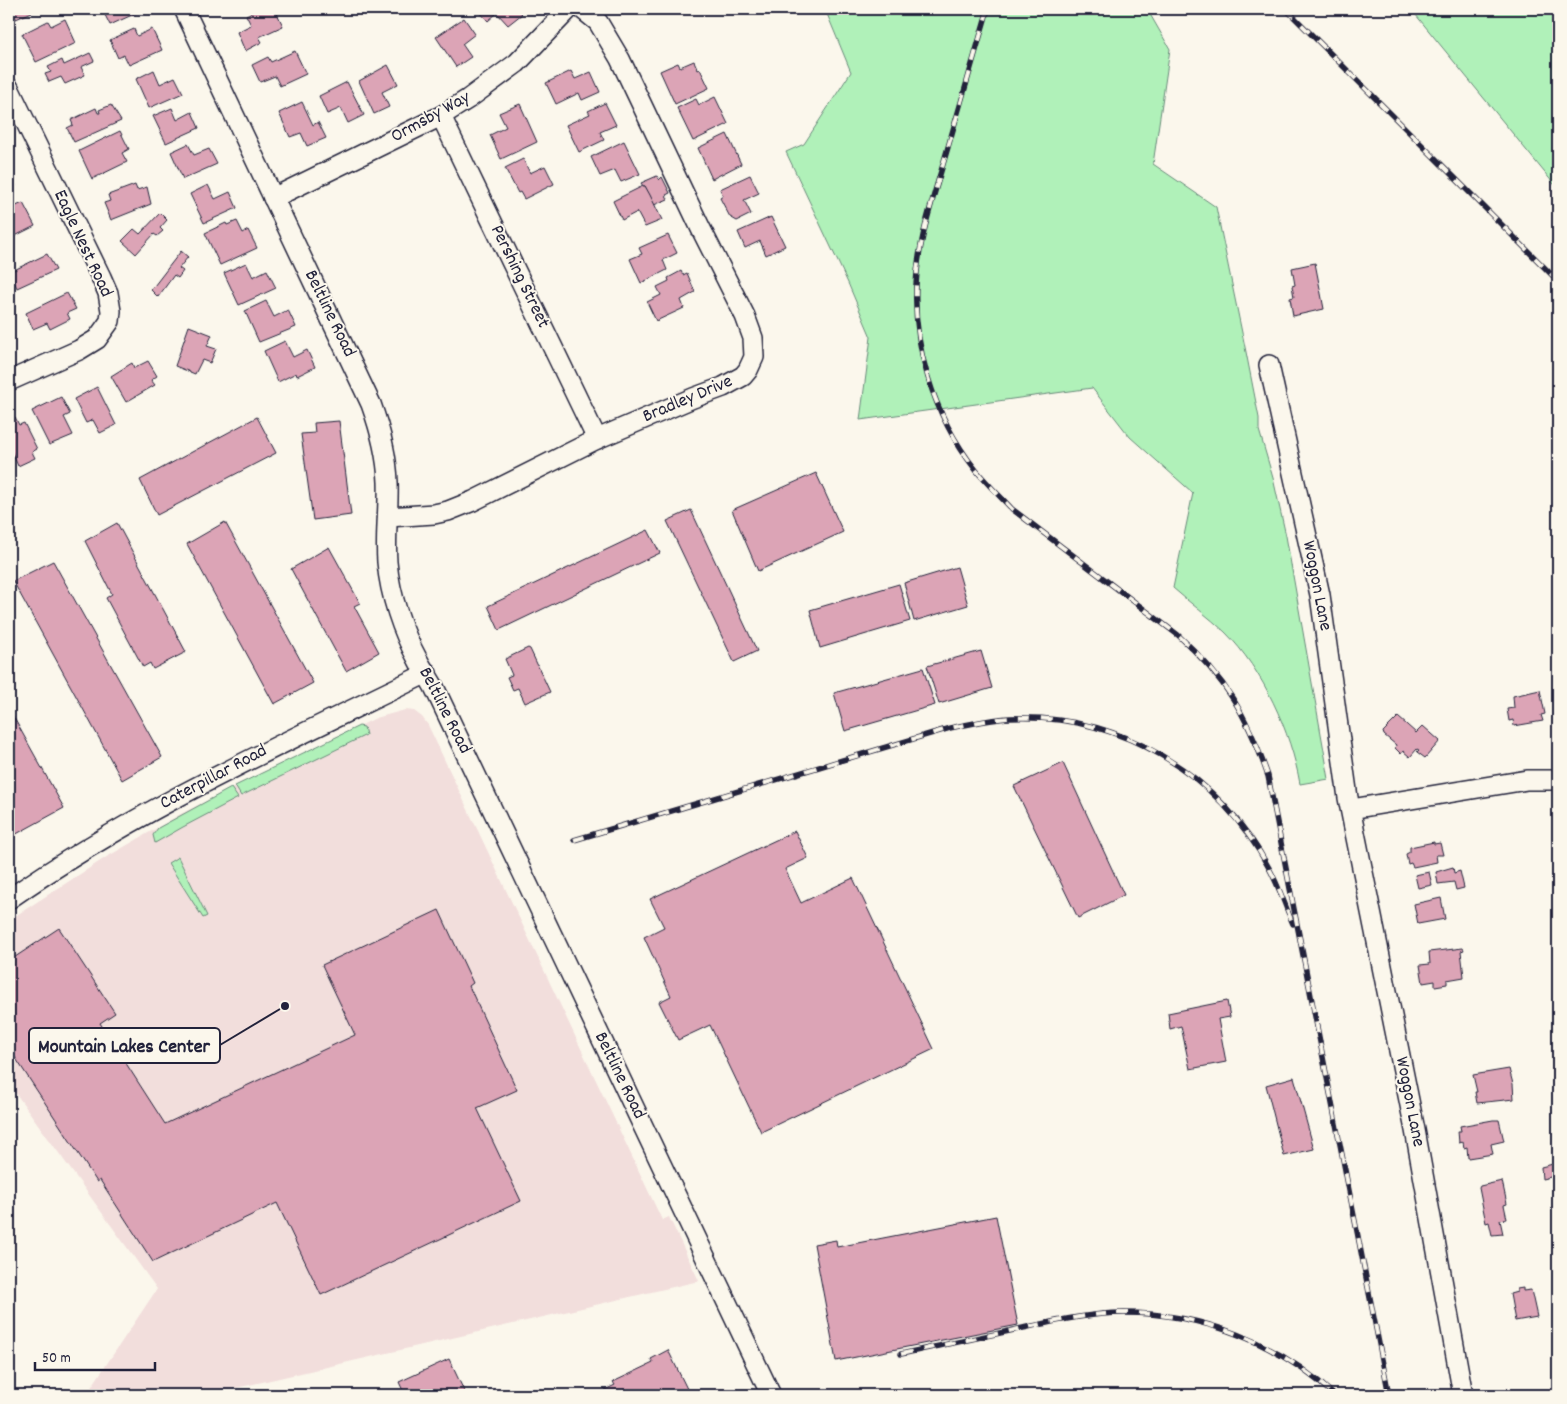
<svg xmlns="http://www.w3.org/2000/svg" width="1567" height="1404" font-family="Dekko,sans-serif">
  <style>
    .built { fill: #f2dedc }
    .green { fill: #b0f1b9; stroke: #698a7a }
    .building { fill: #dca4b6; stroke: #22223b }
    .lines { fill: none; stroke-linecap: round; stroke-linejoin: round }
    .minor-casing { stroke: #22223b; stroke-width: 22 }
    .minor { stroke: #fbf7ec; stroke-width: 19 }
    .rail-casing { stroke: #22223b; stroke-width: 5.5 }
    .rail { stroke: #fbf7ec; stroke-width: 4; stroke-dasharray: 11; stroke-linecap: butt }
    .labels { text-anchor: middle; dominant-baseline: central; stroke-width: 4; stroke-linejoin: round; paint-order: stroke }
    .street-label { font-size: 19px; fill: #22223b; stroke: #fbf7ec }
    .leader { fill: none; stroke: #22223b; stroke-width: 2 }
    .callout-dot { fill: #22223b; stroke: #fbf7ec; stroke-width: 2 }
    .callout { fill: #fbf7ec; stroke: #22223b; stroke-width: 2 }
    .callout-label { font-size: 20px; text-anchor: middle; font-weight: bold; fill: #22223b }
  </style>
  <rect width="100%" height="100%" fill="#fbf7ec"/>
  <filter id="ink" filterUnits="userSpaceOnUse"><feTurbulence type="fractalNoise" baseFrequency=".02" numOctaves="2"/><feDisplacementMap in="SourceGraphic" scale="10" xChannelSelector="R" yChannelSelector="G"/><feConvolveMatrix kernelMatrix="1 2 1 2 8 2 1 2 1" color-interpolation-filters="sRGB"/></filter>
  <g filter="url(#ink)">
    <!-- built -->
    <path class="built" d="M405,710L414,711L422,717L428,725L662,1220L669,1217L699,1281L206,1395H86L157,1289L9,1084V920L105,858L181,814L231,788L376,718Z"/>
    <!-- green -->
    <g class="green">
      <path d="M825,9H1147L1170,49L1153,164L1216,207L1246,352L1259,418V430L1273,478L1286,536L1329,779L1300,784C1291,732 1263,670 1225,632C1209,617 1190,603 1173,588L1193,493L1130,437L1092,388L860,420L871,337L848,283L786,152L804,144L851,72Z"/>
      <path d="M1411,9H1558V189Z"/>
      <path d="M359,726L364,727L366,735L241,796L235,786Z"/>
      <path d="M231,788L238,798L183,827L155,843L153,835L158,828Z"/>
      <path d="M178,857L207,916L203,918L168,863Z"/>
    </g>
    <!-- building -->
    <g class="building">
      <path d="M10,9H39L16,19Z"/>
      <path d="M102,9H142L143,10L110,25Z"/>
      <path d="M259,9H275L283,26L259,37L262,42L245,51L237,32L251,25L246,15Z"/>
      <path d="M477,9H517L522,14L508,25L497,13L488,21Z"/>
      <path d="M464,18L475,34L462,44L471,57L456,67L436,37Z"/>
      <path d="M65,19L76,43L36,62L22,34L48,21L51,26Z"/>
      <path d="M134,29L137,36L152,29L162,50L129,65L124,55L118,58L110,40Z"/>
      <path d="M295,51L306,74L280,86L275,76L260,82L252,65L268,57L271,62Z"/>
      <path d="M90,53L94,61L81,67L85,75L65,84L61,77L49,82L45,74L51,72L48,67L62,60L64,65Z"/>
      <path d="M694,61L698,70L700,69L709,88L675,104L660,71L678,63L680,67Z"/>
      <path d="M388,65L398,84L382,92L389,107L374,114L359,81Z"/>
      <path d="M154,70L160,84L175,77L183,93L149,108L136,79Z"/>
      <path d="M571,71L575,79L591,72L600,92L582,100L579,93L556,104L546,83Z"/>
      <path d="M347,82L364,115L348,123L341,108L327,114L319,96Z"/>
      <path d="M715,97L728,124L693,141L677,108L696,99L699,105Z"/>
      <path d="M302,102L313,125L318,122L326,138L307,146L301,133L290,137L279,113Z"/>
      <path d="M605,103L616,125L600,132L604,140L579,152L566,125L590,114L588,111Z"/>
      <path d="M520,104L537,142L501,159L490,135L506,127L499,113Z"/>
      <path d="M111,105L121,121L74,142L67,128L73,125L71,120L96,108L98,113H100L99,110Z"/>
      <path d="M172,108L177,120L192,112L199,128L166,143L153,116Z"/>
      <path d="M120,131L129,149L122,153L127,162L92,179L79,151Z"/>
      <path d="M727,134L741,164L712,179L698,148Z"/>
      <path d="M624,141L640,174L621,182L615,170L600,176L591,157Z"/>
      <path d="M188,144L194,155L209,149L217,164L183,179L171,152Z"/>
      <path d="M523,159L530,173L545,166L554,184L524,199L520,192L518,193L505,168Z"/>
      <path d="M9,172L16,186L9,189Z"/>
      <path d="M750,175L759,193L744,200L751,214L737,221L730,217L720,198L723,196L720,189Z"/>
      <path d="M657,176L659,180L662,177L670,193L666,195L668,199L654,205L645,186H643L641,183Z"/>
      <path d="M135,185L137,190L147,187L151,204L111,220L104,203L110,201L108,195Z"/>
      <path d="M208,185L215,199L230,192L237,208L204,223L190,194Z"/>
      <path d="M643,186H645L650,195L662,220L645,227L637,212L622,220L613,201Z"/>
      <path d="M23,203L35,226L9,239V209Z"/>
      <path d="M160,213L167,220L160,228L163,231L157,236L154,234L136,254L122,241L134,229L140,234Z"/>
      <path d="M771,217L785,246L766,255L760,241L745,248L738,232Z"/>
      <path d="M237,221L243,233L248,230L257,248L220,265L205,233L226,223L227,225Z"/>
      <path d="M668,235L677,253L663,260L667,270L641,283L630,259L642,254L639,248Z"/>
      <path d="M181,251L188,257L179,268L183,271L178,278L174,275L158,297L151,290Z"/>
      <path d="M47,254L56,270L17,288L10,272Z"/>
      <path d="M246,263L253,277L267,270L276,288L239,305L224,273Z"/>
      <path d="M1315,263L1324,309L1293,316L1290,298L1294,297L1292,286L1295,285L1292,268Z"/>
      <path d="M681,271L683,275L687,273L695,292L681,300L684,308L656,321L647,302L661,295L657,287L669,281L668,278Z"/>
      <path d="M67,293L76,309L67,313L70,319L50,329L47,323L33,329L26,313Z"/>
      <path d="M266,301L274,317L288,310L296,327L259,342L245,311Z"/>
      <path d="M189,326L212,335L207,346L216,349L210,363L202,360L195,374L175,366Z"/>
      <path d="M285,341L293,357L307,350L315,367L297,376L296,373L278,382L264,351Z"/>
      <path d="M148,361L157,376L151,380L155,385L126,402L111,376L132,363L134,368Z"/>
      <path d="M97,387L116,425L100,433L93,420L86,423L74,399Z"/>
      <path d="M61,397L70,414L64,417L73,435L49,445L32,411Z"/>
      <path d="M15,417L19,425L24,423L37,449L32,452L35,458L18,466L9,446V420Z"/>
      <path d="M257,417L276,453L157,515L140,480Z"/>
      <path d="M339,421L351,515L313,520L301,434L315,433L314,423Z"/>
      <path d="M816,473L843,532L758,571L732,510Z"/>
      <path d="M691,510L757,651L734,662L667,521Z"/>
      <path d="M225,522L313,683L274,704L187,544Z"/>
      <path d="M117,523L186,652L153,669L150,663L143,667L106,598L112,594L85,541Z"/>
      <path d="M648,530L660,553L499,630L488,606Z"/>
      <path d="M329,547L360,603L354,606L379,652L346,671L291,569Z"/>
      <path d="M53,561L162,757L122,780L13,581Z"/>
      <path d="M957,567L968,605L914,621L904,583Z"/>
      <path d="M899,584L910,621L820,648L810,610Z"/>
      <path d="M528,648L530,649L550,692L525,703L518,688L513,690L507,677L512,675L505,659Z"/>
      <path d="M981,651L992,688L939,704L927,666Z"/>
      <path d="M923,668L935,705L845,731L834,693Z"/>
      <path d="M1540,690L1545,714L1541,715L1543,721L1514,726L1513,720L1509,721L1507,709L1514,708L1513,696Z"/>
      <path d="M9,709L64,808L9,838Z"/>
      <path d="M1398,717L1416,733L1423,726L1440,741L1425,758L1417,752L1419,750L1417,749L1410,757L1403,751L1401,754L1395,748L1396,745L1384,735L1383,732Z"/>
      <path d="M1063,763L1124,895L1078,918L1014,786Z"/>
      <path d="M795,831L808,858L785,869L801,903L853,878L934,1049L761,1132L710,1025L678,1040L659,1002L671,996L644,937L664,927L650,899Z"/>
      <path d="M1434,842V844L1440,843L1443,855H1436L1437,862L1413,867L1411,863L1408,864L1406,854L1410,852V847Z"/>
      <path d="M1453,867L1454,873L1460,871L1464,888L1456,890L1454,882L1438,884L1436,872Z"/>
      <path d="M1429,872L1432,885L1418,888L1415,875Z"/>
      <path d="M1441,898L1445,919L1418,924L1414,904Z"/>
      <path d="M439,910L473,983L469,986L517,1090L477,1108L521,1201L321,1295L277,1203L153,1262L100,1180L97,1182L9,1048V961L59,928L115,1013L100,1023L165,1124L355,1035L322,965Z"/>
      <path d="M1463,948L1464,950L1461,951L1464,977L1447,980V984L1435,986V981L1423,983L1420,965L1430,964L1429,952Z"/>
      <path d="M1227,1001L1230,1017L1218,1019L1226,1062L1190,1069L1181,1026L1170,1029L1168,1013Z"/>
      <path d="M1509,1069L1513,1084L1514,1099L1477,1103L1475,1092H1477L1473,1075Z"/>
      <path d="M1294,1077L1314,1149L1284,1156L1266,1085Z"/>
      <path d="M1493,1120H1499L1504,1141L1491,1144L1493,1154L1468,1158L1467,1147L1464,1148L1463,1142L1459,1143L1458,1131H1461L1460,1126Z"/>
      <path d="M1553,1164L1555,1176L1542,1179L1541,1167Z"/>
      <path d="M1502,1181L1507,1204L1504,1205L1507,1219L1500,1220L1503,1234L1492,1235L1489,1222L1486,1223L1479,1188L1480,1186Z"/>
      <path d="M996,1216L1018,1325L836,1361L814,1244L836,1240L837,1247Z"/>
      <path d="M1523,1288V1291L1531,1290L1537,1317L1515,1321L1510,1294L1517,1292V1289Z"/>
      <path d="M668,1350L690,1395H608L605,1390L615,1385L613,1382L653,1363L651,1359Z"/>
      <path d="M449,1359L466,1395H405L399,1382Z"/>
    </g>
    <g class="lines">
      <!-- minor casing -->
      <g class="minor-casing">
        <g id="minor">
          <path d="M184,9L371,404C380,429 387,455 388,482C389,508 385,535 387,562C390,595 402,631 418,660C423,670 430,679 435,689L771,1395"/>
          <path d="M9,88L101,277L108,293L111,311L110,321L97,339L79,350L9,381"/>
          <path d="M441,116L597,439"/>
          <path d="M273,198L441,116L468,99L517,63L569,9"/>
          <path d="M1269,365L1320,595L1348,798L1415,1130L1463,1395"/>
          <path d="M388,517L434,514L448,511L473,501L597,439L693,398L723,387L743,376L748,370L754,357L753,338L745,316L701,229L620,59L598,22L582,9"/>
          <path d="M1351,809L1527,780H1558"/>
          <path d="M9,899C139,808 285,743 427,673"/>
        </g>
      </g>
      <!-- minor -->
      <use href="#minor" class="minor"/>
      <!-- rail casing -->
      <g class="rail-casing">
        <g id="rail">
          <path d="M988,9C974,57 960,106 946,154C935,193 921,232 917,272C910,341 933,416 976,470C987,484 1000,496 1012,509L1178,635C1226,679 1247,715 1268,776L1389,1395"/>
          <path d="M1286,9L1558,281"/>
          <path d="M574,840L950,728C970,724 990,719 1010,718C1120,713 1218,773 1269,868C1279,886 1285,906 1293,924"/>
          <path d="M901,1354C942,1345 983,1337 1023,1328C1056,1321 1091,1313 1124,1313C1201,1313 1278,1342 1334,1395"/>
        </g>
      </g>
      <!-- rail -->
      <use href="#rail" class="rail"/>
    </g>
  </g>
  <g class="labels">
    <!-- street labels -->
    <g class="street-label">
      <text transform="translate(431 118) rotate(-29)">Ormsby Way</text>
      <text transform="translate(82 244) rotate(65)">Eagle Nest Road</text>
      <text transform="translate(519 277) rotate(64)">Pershing Street</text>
      <text transform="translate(329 314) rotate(64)">Beltline Road</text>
      <text transform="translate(688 400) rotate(-23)">Bradley Drive</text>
      <text transform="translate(1316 586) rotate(79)">Woggon Lane</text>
      <text transform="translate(444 711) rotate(63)">Beltline Road</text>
      <text transform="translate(214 778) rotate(-28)">Caterpillar Road</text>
      <text transform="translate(619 1076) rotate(64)">Beltline Road</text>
      <text transform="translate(1409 1102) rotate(79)">Woggon Lane</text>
    </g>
  </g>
  <!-- callouts -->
  <path class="leader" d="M285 1006L220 1045"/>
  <circle class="callout-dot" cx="285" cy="1006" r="5"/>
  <rect class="callout" x="29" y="1028" width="191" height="35" rx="5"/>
  <g class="callout-label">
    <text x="124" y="1052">Mountain Lakes Center</text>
  </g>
  <!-- margin -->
  <rect width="1567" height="1404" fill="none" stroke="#fbf7ec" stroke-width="30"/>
  <rect x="15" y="15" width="1537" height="1374" fill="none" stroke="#22223b" stroke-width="2" filter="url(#ink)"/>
  <!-- scale -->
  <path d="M35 1362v8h120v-8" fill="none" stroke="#22223b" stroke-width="2.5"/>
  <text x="42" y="1362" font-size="15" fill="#22223b" stroke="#fbf7ec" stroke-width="4" paint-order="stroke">50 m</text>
</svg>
